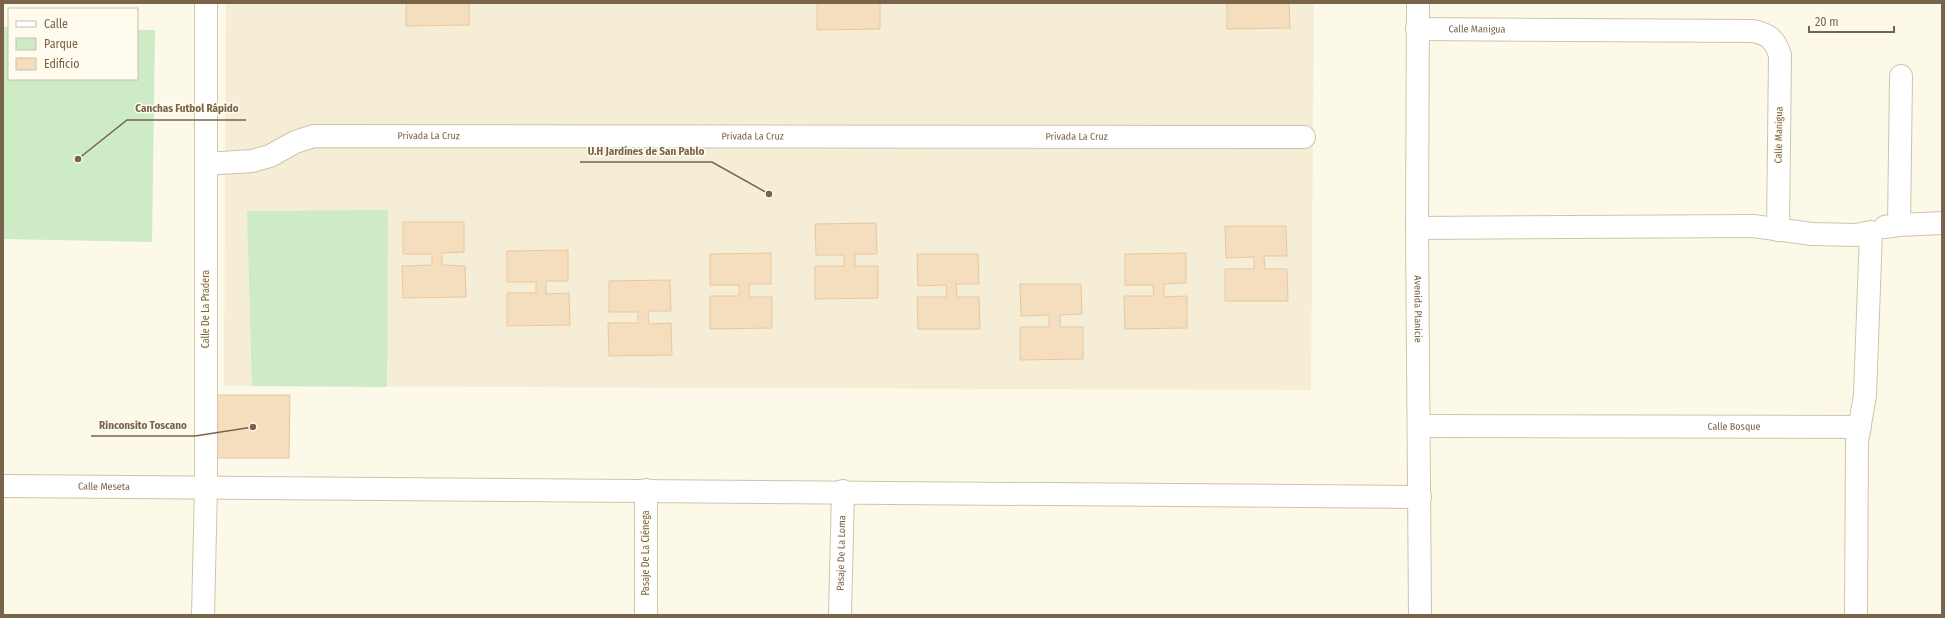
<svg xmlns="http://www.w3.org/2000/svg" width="1945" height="618" font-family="'Fira Sans Condensed',sans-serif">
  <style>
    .residential { fill: #f5edd6 }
    .green { fill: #cdecc5 }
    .building { fill: #f4debe; stroke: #e7c89e }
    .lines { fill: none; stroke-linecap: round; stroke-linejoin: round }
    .street-casing { stroke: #d0c3ac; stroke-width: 24 }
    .secondary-casing { stroke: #d3c4aa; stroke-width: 24 }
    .street { stroke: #fff; stroke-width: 22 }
    .secondary { stroke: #fff; stroke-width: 22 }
    .labels { text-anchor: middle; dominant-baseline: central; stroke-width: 3; stroke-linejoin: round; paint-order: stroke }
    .street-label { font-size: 10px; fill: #79644a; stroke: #fffcef }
    .leader { fill: none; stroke: #79644a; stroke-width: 1.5 }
    .callout-dot { fill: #79644a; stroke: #fffcef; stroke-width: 1.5 }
    .callout-label { font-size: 11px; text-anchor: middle; font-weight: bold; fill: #79644a; stroke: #fffcef; stroke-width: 3; stroke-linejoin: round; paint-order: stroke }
  </style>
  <rect width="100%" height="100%" fill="#fdf9e8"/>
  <!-- residential -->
  <path class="residential" d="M226,3H1314L1311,390L224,386Z"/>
  <!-- green -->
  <g class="green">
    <path d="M3,27H9V79H137V30H155L152,242L3,239Z"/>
    <path d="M388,210L387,387L252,386L247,211Z"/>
  </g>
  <!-- building -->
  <g class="building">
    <path d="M406,3H469V25L406,26Z"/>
    <path d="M817,3H880V29L817,30Z"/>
    <path d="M1227,3H1289L1290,28L1227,29Z"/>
    <path d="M403,222H464V252L442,253V265L465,266L466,297L403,298L402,266L432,265V254H403Z"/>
    <path d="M876,223L877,254H855V266H878V298L815,299V266H844V255H816L815,224Z"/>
    <path d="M1225,226H1286L1287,256H1264L1265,269H1287L1288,301H1225V269H1254V257L1226,258Z"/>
    <path d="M568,250V281H546V294L569,293L570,325L507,326V293H536V282H507V251Z"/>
    <path d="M771,253V284H749V297H772V328L710,329V296H739V285H710V254Z"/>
    <path d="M1186,253V283L1164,284V297L1187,296V328L1125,329L1124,296H1154L1153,285H1125V254Z"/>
    <path d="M917,254H978L979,284H956L957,297H979L980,329H918L917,297H947L946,285L918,286Z"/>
    <path d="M670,280L671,311H648L649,324L671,323L672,355L609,356L608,323H638V312H609V281Z"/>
    <path d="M1020,284H1081L1082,314L1060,315V327H1083V359L1020,360V327H1049V315L1021,316Z"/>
    <path d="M216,395H290L289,458H216Z"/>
  </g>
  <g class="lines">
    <!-- street casing -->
    <g class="street-casing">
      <g id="street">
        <path id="s1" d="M1418,3L1417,228L1420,615"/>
        <path id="s2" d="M1417,29L1753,31C1769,34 1775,40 1780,55L1778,230"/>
        <path id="s3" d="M206,164L252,161L270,156L295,142L314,136L1304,137"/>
        <path d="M1899,225L1901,76"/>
        <path d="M1885,227L1899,225L1942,223"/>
        <path d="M1417,228L1753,226L1812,234L1856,235L1871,232L1865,395L1857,442L1856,615"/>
        <path id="s4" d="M1419,426L1860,427"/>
        <path id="s5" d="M3,486L1420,497"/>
        <path d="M646,615V490"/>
        <path id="s6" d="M840,615L843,491"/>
      </g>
    </g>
    <!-- secondary casing -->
    <g class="secondary-casing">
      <path id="secondary" d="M203,615L206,487V3"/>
    </g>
    <!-- street -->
    <use href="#street" class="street"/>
    <!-- secondary -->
    <use href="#secondary" class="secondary"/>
  </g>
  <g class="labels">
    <!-- street labels -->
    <g class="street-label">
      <text stroke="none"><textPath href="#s2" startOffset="60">Calle Manigua</textPath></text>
      <text transform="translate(1779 135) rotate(-89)">Calle Manigua</text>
      <text stroke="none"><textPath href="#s3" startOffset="228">Privada La Cruz</textPath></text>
      <text stroke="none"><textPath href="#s3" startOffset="552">Privada La Cruz</textPath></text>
      <text stroke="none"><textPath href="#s3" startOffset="876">Privada La Cruz</textPath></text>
      <text transform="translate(206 309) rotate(-90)">Calle De La Pradera</text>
      <text stroke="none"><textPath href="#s1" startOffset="306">Avenida Planicie</textPath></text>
      <text stroke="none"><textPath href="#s4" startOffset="315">Calle Bosque</textPath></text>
      <text stroke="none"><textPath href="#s5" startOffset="101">Calle Meseta</textPath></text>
      <text transform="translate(646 553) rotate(-90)">Pasaje De La Ciénega</text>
      <text stroke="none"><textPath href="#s6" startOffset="62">Pasaje De La Loma</textPath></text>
    </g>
  </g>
  <!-- callouts -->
  <path class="leader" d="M78 159L127 120H246M769 194L712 162H580M253 427L195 436H91"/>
  <g class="callout-dot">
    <circle cx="78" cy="159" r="4"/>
    <circle cx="769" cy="194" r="4"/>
    <circle cx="253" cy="427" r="4"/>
  </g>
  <g class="callout-label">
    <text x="187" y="112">Canchas Futbol Rápido</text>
    <text x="646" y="155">U.H Jardínes de San Pablo</text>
    <text x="143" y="429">Rinconsito Toscano</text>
  </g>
  <!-- border -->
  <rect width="1945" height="618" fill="none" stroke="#79644a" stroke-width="8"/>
  <!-- legend -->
  <rect x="8" y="8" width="130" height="72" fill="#fffcef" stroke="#c9bfad"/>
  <rect x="16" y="21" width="20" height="6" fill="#ffffff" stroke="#c9bfad"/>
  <text x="44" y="28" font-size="12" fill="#79644a">Calle</text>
  <rect x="16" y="38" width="20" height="12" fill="#cdecc5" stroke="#c9bfad"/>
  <text x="44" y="48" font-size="12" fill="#79644a">Parque</text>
  <rect x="16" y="58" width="20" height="12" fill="#f4debe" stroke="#c9bfad"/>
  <text x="44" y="68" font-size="12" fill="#79644a">Edificio</text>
  <!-- scale -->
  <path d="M1809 26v6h85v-6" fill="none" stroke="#79644a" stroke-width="2"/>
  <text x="1815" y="26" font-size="12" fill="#79644a" stroke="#fffcef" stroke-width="3" paint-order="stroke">20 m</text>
</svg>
